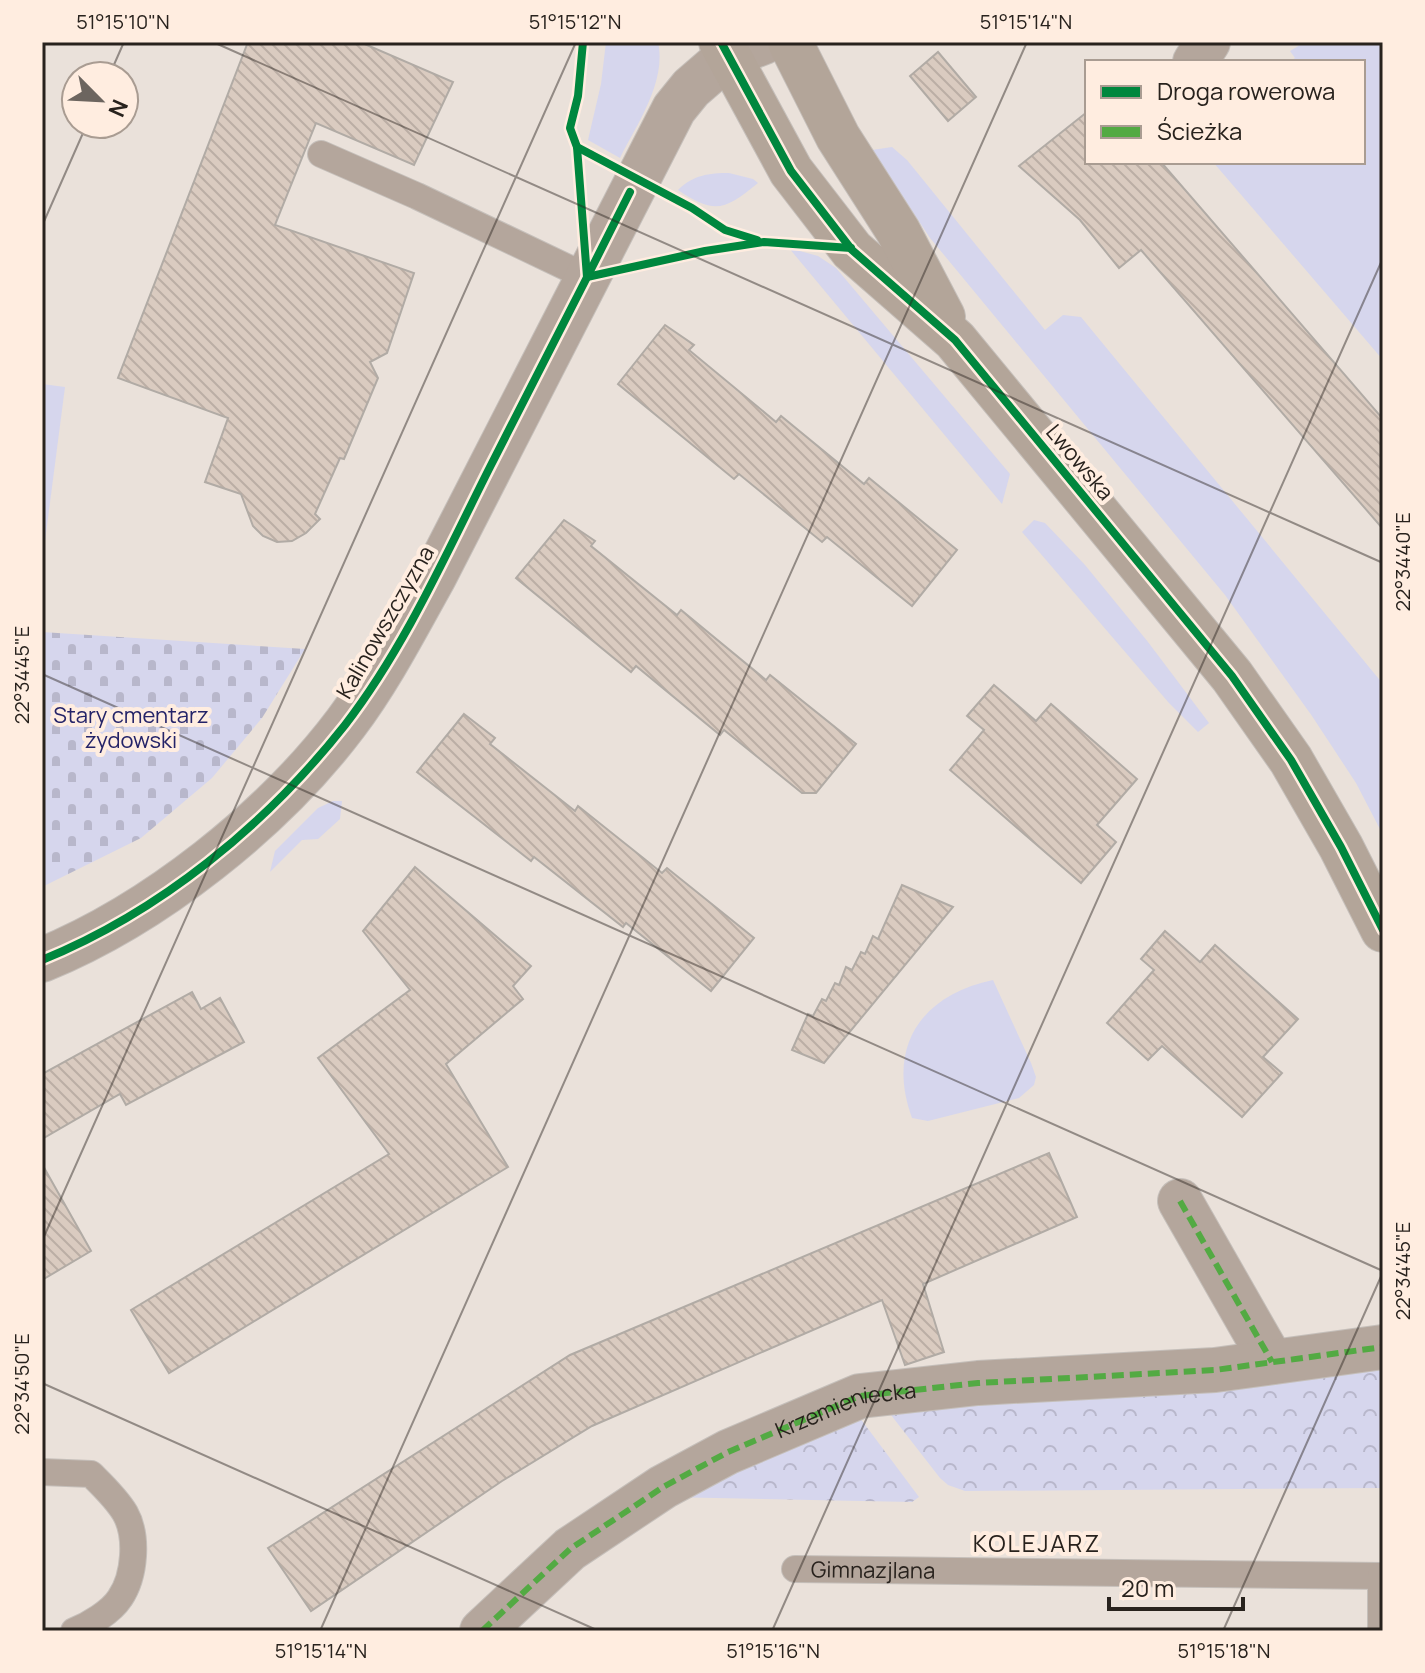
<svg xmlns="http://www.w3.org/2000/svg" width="1425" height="1673" font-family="Manrope,sans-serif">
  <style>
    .green { fill: #d6d6ed }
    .forest { fill: url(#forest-crowns) }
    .cemetery { fill: url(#cemetery-stones) }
    .building { fill: url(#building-back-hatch); stroke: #b1aba5; stroke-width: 2 }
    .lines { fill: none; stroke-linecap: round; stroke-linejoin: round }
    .lane-casing { stroke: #c5bfba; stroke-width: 28 }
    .street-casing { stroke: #c5bfba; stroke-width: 46 }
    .secondary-casing { stroke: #c5bfba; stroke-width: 46 }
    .lane { stroke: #b4a69c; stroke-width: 26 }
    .street { stroke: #b4a69c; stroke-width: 44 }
    .secondary { stroke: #b3a599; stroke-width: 44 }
    .quiet { stroke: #53aa43; stroke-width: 6; stroke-dasharray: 12 6; stroke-linecap: butt }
    .cycleway-casing { stroke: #ffede0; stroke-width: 13 }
    .cycleway { stroke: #00873e; stroke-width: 8 }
    .ticks { fill: none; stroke: #28221d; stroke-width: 2; stroke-opacity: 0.45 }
    .labels { text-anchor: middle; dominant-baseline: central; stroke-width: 8; stroke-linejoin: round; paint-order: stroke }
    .street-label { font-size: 22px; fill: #28221d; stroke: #ffede0 }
    .park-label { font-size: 22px; fill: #242368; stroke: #ffede0 }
    .neighbourhood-label { font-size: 24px; letter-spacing: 2px; fill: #28221d; stroke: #ffede0 }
    .neatline { fill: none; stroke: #28221d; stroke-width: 3 }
    .ticks-label { font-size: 20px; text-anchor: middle; fill: #28221d }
  </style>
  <defs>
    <pattern id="forest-crowns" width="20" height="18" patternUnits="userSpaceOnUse" patternTransform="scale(2)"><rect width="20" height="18" fill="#d6d6ed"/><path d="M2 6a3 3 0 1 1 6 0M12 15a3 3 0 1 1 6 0" fill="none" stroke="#b8b7cb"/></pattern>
    <pattern id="cemetery-stones" width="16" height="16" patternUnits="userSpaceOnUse" patternTransform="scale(2)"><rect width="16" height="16" fill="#d6d6ed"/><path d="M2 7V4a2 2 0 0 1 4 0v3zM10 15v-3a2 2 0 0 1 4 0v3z" fill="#b8b7cb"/></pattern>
    <pattern id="building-back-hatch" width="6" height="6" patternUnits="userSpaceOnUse" patternTransform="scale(2)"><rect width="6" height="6" fill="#dacbc0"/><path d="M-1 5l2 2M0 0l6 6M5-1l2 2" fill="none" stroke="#bbaea5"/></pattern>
  </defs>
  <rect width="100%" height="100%" fill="#eae1da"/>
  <!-- green -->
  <g class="green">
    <path d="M606,42H658C667,81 637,124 620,158L588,140L601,84Z"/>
    <path d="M1305,42H1383V360L1213,162H1363V62H1289L1295,58L1290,51Z"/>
    <path d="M892,147L907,160L1045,330L1063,315L1081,317L1383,684V835L1356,783L1312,716L1225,595L930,238L872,150Z"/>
    <path d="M729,173L753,179L758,183C725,210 715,215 678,190C693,175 709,173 729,173Z"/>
    <path d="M789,248L818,256L836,268L1010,474L1002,504Z"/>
    <path d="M42,384L65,387L42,564Z"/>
    <path d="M1034,520L1045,523L1085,565L1148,642L1209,723L1198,732L1169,703L1022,532Z"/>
    <path d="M333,801H342L340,819L318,839L302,840L270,872L275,851L318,808Z"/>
    <path d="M993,980L1031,1063L1036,1077L1034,1085L1019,1098L928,1121L912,1118C886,1047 921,995 993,980Z"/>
  </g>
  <!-- forest -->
  <g class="forest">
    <path d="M1383,1363V1488L965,1491L948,1485L940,1478L884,1406Z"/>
    <path d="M854,1410L919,1497L912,1502L665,1497Z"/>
  </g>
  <!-- cemetery -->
  <path class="cemetery" d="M42,632L305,649L262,718L212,778L141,838L42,887Z"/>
  <!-- building -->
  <g class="building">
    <path d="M248,42H360L453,82L414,165L316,123L275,225L414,273L387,353L370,362L378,378L344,459L340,458L315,514L320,519L306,533L292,541L277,542L263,536L253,526L241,494L205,482L228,418L118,378Z"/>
    <path d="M938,52L976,97L948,121L910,76Z"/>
    <path d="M1087,112V162H1161L1383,419V529L1141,250L1119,268L1080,220L1019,166Z"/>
    <path d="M665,325L694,345L689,350L776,422L781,416L864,484L869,478L957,550L912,606L827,537L822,542L739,474L734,479L618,384Z"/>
    <path d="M564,520L595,541L591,546L677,615L681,610L766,680L770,675L856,744L816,793H802L724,730L720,735L636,666L631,672L516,578Z"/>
    <path d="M994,685L1036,721L1051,704L1137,779L1097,825L1116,842L1081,883L950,770L984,730L967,716Z"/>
    <path d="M464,714L495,738L490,744L575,811L578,806L662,873L667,868L754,938L711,991L626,923L623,927L534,857L531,861L417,772Z"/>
    <path d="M415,867L531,966L513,986L523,999L446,1064L508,1167L169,1373L131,1310L389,1154L318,1058L410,990L363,931Z"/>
    <path d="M902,885L953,907L824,1063L792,1050L808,1014L813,1016L822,999L826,1001L835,983L839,985L846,967L852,970L861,952L865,954L873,936L878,939Z"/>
    <path d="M1165,931L1200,962L1215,945L1298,1019L1263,1057L1282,1073L1242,1117L1162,1046L1148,1060L1107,1023L1154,970L1141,959Z"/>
    <path d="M192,992L201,1009L220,998L244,1042L126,1105L120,1094L42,1139V1074Z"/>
    <path d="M1049,1153L1077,1217L923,1284L944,1352L905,1365L882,1300L592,1426L502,1481L311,1611L268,1548L570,1355Z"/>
    <path d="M42,1164L91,1251L42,1280Z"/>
  </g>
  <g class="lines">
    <!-- lane casing -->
    <g class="lane-casing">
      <g id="lane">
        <path d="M321,154L417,196L587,277"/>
        <path d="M42,1472L91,1474C103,1486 116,1498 125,1513C138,1536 135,1576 120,1598C111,1612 89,1625 74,1631"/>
        <path id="s1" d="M795,1569L1383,1576"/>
        <path d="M1381,1631V1576"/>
      </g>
    </g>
    <!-- street casing -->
    <g class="street-casing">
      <g id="street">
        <path d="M1195,62L1208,42"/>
        <path d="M42,960C154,914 273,820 346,723C380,678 406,627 434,577L674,109L691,88L728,56L764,42"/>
        <path d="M1180,1201L1272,1362"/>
        <path id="s2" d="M482,1631L570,1549L663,1487L728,1452L860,1396L978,1383L1215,1370L1383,1347"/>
      </g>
    </g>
    <!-- secondary casing -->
    <g class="secondary-casing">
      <g id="secondary">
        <path d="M721,42L791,171L852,250L955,340L1232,676L1291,760L1341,847L1383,930"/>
        <path d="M790,42L838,137L898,231L943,317"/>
      </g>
    </g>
    <!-- lane -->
    <use href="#lane" class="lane"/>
    <!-- street -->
    <use href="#street" class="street"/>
    <!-- secondary -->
    <use href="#secondary" class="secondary"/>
    <!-- quiet -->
    <g class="quiet">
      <path d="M1180,1201L1272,1362"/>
      <path d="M482,1631L570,1549L663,1487L728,1452L860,1396L978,1383L1215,1370L1383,1347"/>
    </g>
    <!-- cycleway casing -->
    <g class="cycleway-casing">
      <g id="cycleway">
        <path d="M583,42L578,96L570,128L577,147L692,208L725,230L757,240"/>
        <path d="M721,42L791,171L852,250L955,340L1232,676L1291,760L1341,847L1383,930"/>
        <path d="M577,147L587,277L705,251L764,242L851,248"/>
        <path d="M42,960C160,912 266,825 345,725C405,647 446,554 490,467C537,375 584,284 630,192"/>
      </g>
    </g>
    <!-- cycleway -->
    <use href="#cycleway" class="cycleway"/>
  </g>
  <!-- ticks -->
  <path class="ticks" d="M213,42L1383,563M109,76L124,42M42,226L87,124M42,674L1383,1271M42,1241L576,42M42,1383L599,1631M320,1631L1027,42M772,1631L1383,258M1223,1631L1383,1272"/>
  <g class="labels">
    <!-- street labels -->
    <g class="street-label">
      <text transform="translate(1080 462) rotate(50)">Lwowska</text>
      <text transform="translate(385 622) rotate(-60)">Kalinowszczyzna</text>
      <text stroke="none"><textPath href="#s2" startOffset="432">Krzemieniecka</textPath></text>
      <text stroke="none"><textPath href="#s1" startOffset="78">Gimnazjlana</textPath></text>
    </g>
    <!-- park labels -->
    <g class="park-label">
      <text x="131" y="715">Stary cmentarz<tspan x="131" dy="25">żydowski</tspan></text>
    </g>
    <!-- neighbourhood labels -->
    <g class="neighbourhood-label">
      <text x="1037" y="1542">KOLEJARZ</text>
    </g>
  </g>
  <!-- border -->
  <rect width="1425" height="1673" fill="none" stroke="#ffede0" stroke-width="88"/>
  <!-- legend -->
  <rect x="1085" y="60" width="280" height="104" fill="#ffede0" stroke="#a99c92" stroke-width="2"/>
  <rect x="1101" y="86" width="40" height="12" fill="#00873e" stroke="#a99c92" stroke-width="2"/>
  <text x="1157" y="100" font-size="24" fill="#28221d">Droga rowerowa</text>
  <rect x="1101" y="126" width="40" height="12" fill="#53aa43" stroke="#a99c92" stroke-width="2"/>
  <text x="1157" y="140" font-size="24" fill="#28221d">Ścieżka</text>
  <!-- north arrow -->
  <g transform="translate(100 100) rotate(114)"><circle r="38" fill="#ffede0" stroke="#a99c92" stroke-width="2"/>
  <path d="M0-6L14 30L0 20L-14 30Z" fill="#6c655f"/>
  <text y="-12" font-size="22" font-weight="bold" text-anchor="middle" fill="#28221d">N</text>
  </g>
  <!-- scale -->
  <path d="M1109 1597v12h134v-12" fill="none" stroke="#28221d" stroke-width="4"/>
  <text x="1121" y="1597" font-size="24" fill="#28221d" stroke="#ffede0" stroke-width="6" paint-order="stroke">20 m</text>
  <rect x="44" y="44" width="1337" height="1585" class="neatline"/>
  <g class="ticks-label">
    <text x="123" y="29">51°15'10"N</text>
    <text x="575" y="29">51°15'12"N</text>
    <text x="1026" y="29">51°15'14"N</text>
    <text transform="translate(1403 562) rotate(-90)" y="7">22°34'40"E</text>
    <text transform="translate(22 675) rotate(-90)" y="7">22°34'45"E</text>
    <text transform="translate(1403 1271) rotate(-90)" y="7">22°34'45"E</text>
    <text transform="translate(22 1384) rotate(-90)" y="7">22°34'50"E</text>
    <text x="321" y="1658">51°15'14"N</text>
    <text x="773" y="1658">51°15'16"N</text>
    <text x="1224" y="1658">51°15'18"N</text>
  </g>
</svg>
